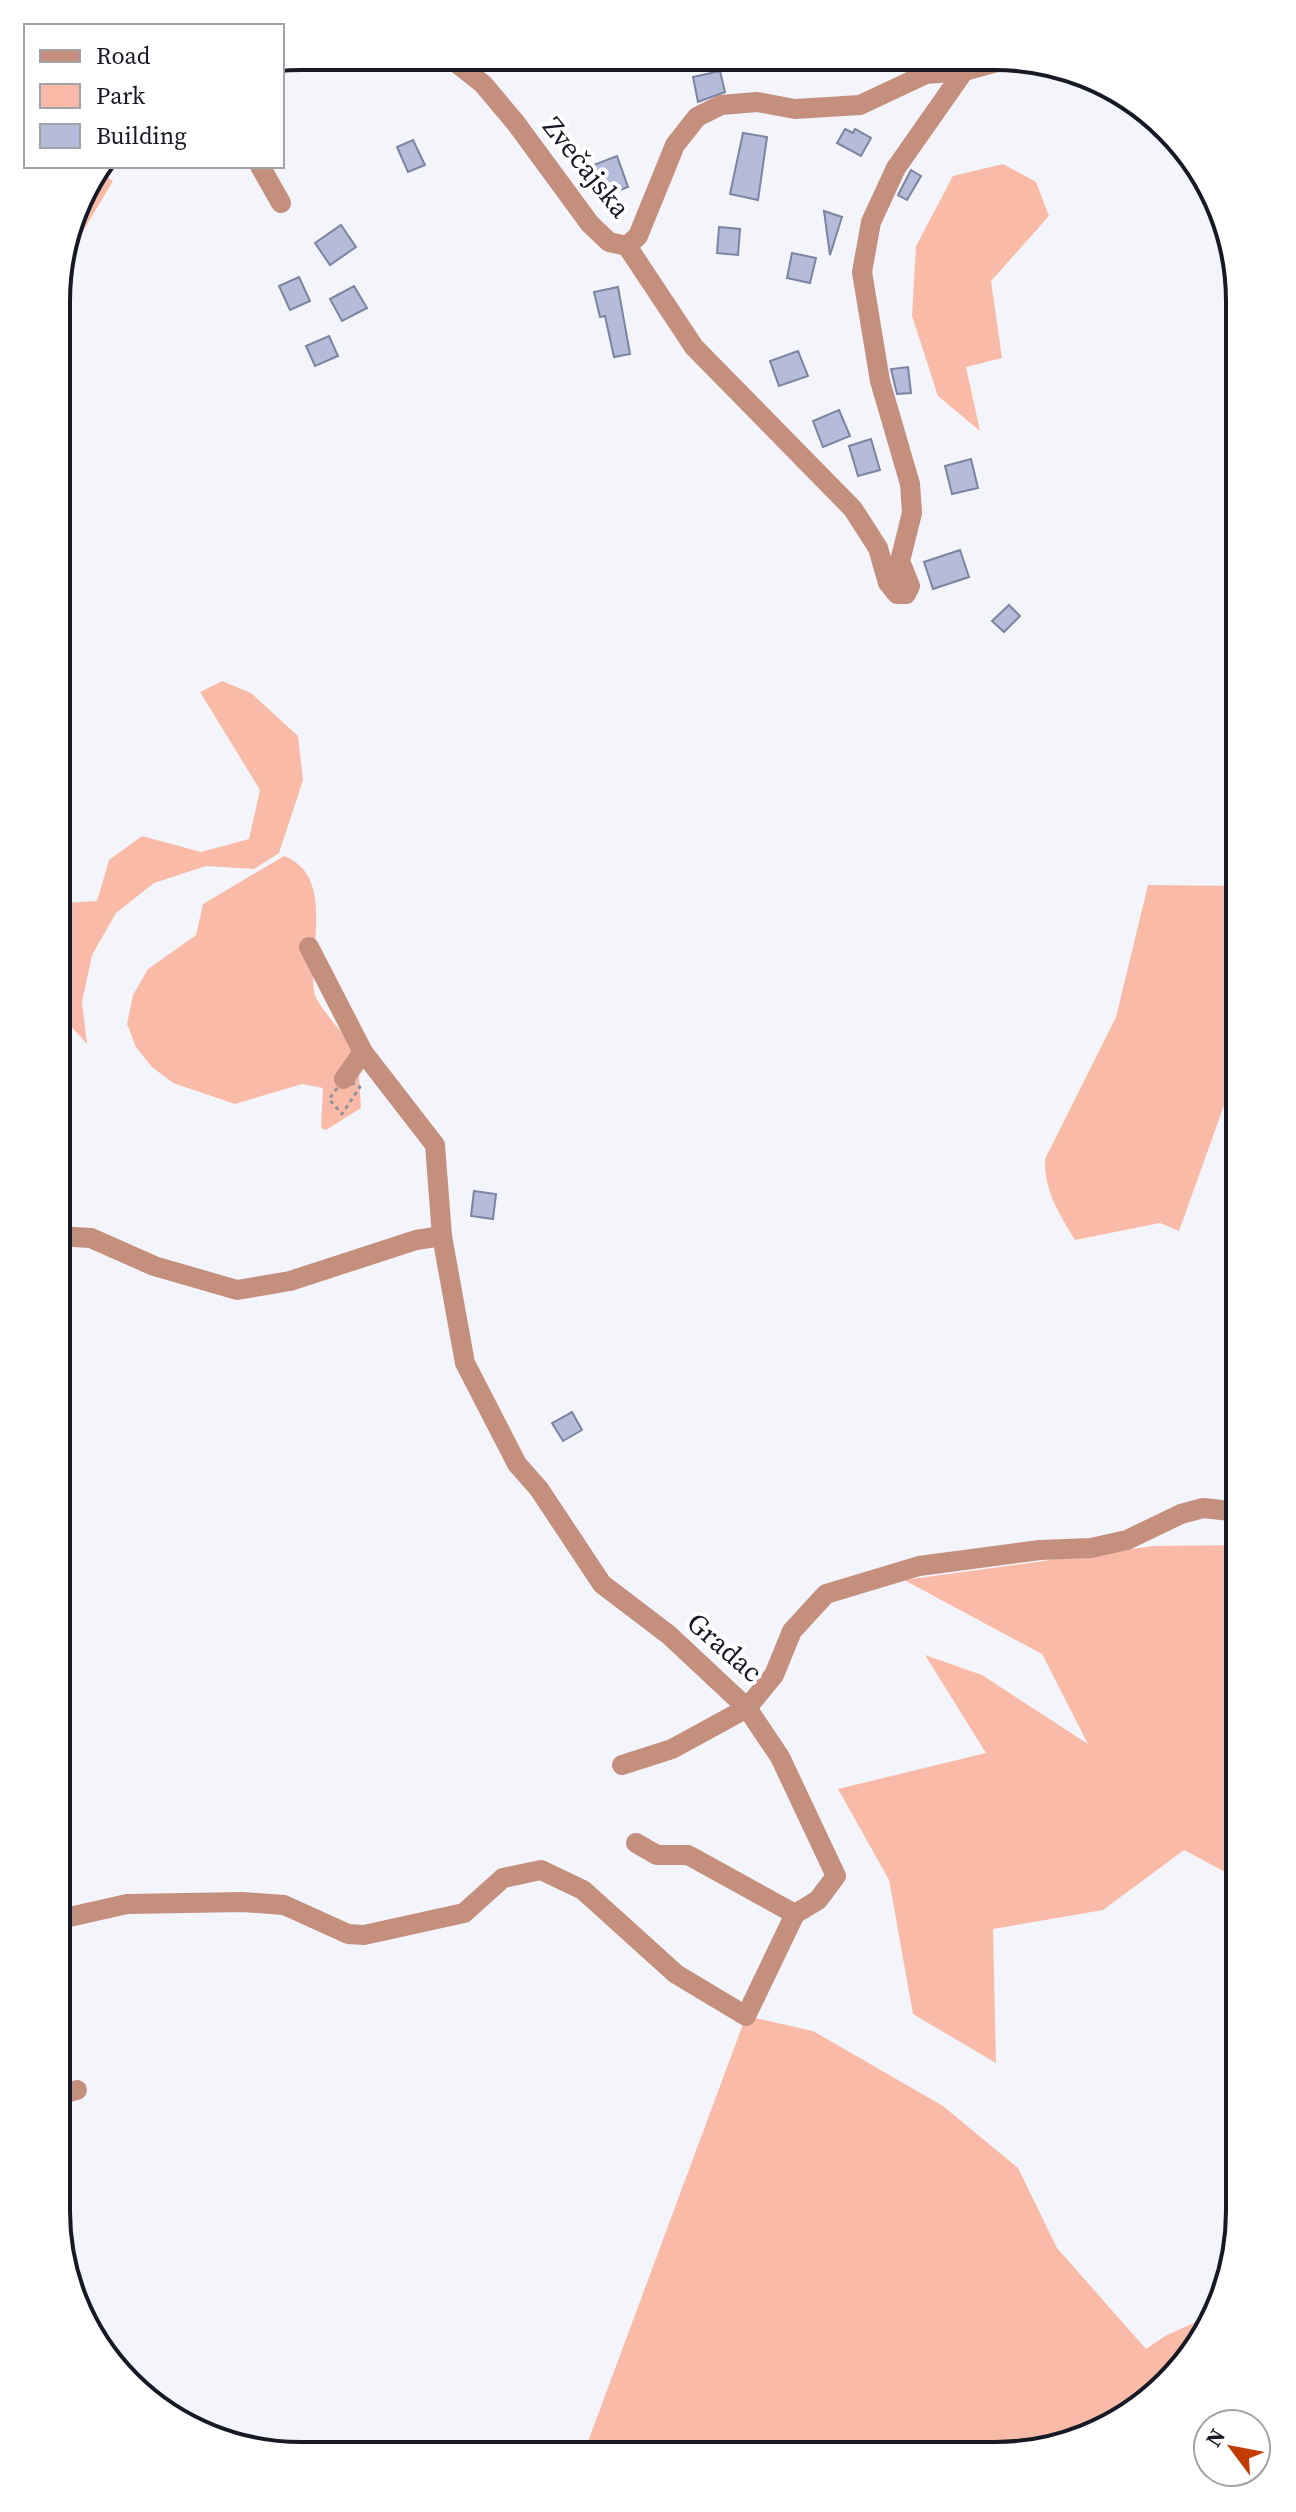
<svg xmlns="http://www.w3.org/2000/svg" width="1296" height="2512" font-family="'Source Serif 4',serif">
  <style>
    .green { fill: #f9bba8 }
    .building { fill: #b4bcd9; stroke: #7c84a0; stroke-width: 2 }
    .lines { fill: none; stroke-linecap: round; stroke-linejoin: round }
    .path { stroke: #92949d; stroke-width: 3; stroke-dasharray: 4 4; stroke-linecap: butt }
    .minor { stroke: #c58f7e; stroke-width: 20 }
    .labels { text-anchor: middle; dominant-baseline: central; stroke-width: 8; stroke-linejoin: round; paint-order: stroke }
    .street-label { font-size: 28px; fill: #171a25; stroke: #fff }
    .rim { fill: none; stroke: #171a25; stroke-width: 4 }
  </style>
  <rect width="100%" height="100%" fill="#f3f5fb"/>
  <!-- green -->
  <g class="green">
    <path d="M1003,164L1036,182L1049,216L991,281L1002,358L966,367L980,431L938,396L912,316L916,246L953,176Z"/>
    <path d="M98,171L113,181L58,273L81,192Z"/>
    <path d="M222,681L251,693L298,736L303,780L279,853L254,869L206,866L154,883L116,913L92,955L82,1002L87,1044L57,1011V898L63,903L97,901L109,860L142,836L201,852L249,839L260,790L200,692Z"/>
    <path d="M284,856C336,876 308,950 314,992C317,1007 355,1047 366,1062L359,1075L361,1108L326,1130L321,1128L323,1088L302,1084L235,1104L173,1083L152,1067L136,1047L127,1024L133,995L148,969L196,935L203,904Z"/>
    <path d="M1148,885L1240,886V1096L1227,1097L1179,1231L1160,1223L1075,1240C1059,1213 1044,1191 1045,1159L1116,1017Z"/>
    <path d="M1240,1545V1880L1184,1850L1103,1910L993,1929L996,2063L913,2014L889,1880L838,1789L986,1753L925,1655L982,1675L1088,1744L1042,1654L904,1580L1153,1546Z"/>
    <path d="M746,2016L813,2031L943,2106L1018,2168L1057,2248L1146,2349L1165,2336L1216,2313L1189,2360L1131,2414L1073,2443L995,2456L583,2455Z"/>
  </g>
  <!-- building -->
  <g class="building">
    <path d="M720,71L725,92L698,102L693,77Z"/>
    <path d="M845,129L853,133L855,129L871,138L861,156L837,143Z"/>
    <path d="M743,133L767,137L758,200L730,194Z"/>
    <path d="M413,140L425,165L408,172L397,147Z"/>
    <path d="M617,156L628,187L603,197L591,166Z"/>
    <path d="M911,170L921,176L907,200L898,195Z"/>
    <path d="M824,211L842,217L830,255Z"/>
    <path d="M341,225L356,247L330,265L315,243Z"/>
    <path d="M719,227L740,229L738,255L717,253Z"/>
    <path d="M792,253L816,258L810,283L787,278Z"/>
    <path d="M299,277L310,301L290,310L279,286Z"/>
    <path d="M354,286L367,308L342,321L330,299Z"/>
    <path d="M618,287L630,354L614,357L605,316L600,317L594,292Z"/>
    <path d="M329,336L338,356L315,366L306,346Z"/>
    <path d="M798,351L808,376L779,386L770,361Z"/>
    <path d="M908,367L911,393L897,394L891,369Z"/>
    <path d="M839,410L850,436L823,447L813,421Z"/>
    <path d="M871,439L880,470L858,476L849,446Z"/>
    <path d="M971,459L978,488L952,494L945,466Z"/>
    <path d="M960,550L969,577L933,589L924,562Z"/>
    <path d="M1009,605L1020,616L1004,632L992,621Z"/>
    <path d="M474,1191L496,1194L493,1219L471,1216Z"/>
    <path d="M572,1412L582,1430L563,1441L552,1423Z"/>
  </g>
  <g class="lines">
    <!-- path -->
    <path class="path" d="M344,1079L360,1087L342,1114L329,1099Z"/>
    <!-- minor -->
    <g class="minor">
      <path d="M449,57L483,84L515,122L590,224L609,242L627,246L638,236L675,145L697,117L721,105L757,102L795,109L860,105L926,74L964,71L1004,60"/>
      <path d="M260,166L281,203"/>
      <path d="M627,246L694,347L853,509L878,548L888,583L897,594H906L910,586L900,561L912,513L910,484L880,381L862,272L871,222L896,168L964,71"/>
      <path d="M344,1079L363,1052"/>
      <path d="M57,1236L91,1238L154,1266L237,1290L290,1281L416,1240L442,1236L435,1145L363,1052L309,947"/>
      <path d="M442,1236L465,1363L517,1464L539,1489L602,1584L669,1635L747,1708L774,1675L792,1631L826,1594L919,1566L1040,1550L1091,1548L1127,1540L1181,1514L1203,1508L1240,1512"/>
      <path d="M636,1843L657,1855H688L795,1914"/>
      <path d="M56,1920L127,1904L243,1902L284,1905L348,1934L364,1935L464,1913L503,1878L541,1870L583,1890L676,1974L746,2016L795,1914L818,1900L836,1876L780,1757L747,1708L672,1749L622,1765"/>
      <path d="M56,2096L77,2090"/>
    </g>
  </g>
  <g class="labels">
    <!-- street labels -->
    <g class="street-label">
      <text transform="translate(587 167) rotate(51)">Zvečajska</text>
      <text transform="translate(725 1647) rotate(41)">Gradac</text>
    </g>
  </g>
  <!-- crop -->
  <path d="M0 0H1296V2512H0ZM301 70H995A231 231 0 0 1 1226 301V2211A231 231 0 0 1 995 2442H301A231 231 0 0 1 70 2211V301A231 231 0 0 1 301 70Z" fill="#fff" fill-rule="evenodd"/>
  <path class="rim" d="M301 70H995A231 231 0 0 1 1226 301V2211A231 231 0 0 1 995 2442H301A231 231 0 0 1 70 2211V301A231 231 0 0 1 301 70Z"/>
  <!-- legend -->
  <rect x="24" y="24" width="260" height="144" fill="#ffffff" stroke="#a2a3a8" stroke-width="2"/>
  <rect x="40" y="50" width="40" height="12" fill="#c58f7e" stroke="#a2a3a8" stroke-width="2"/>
  <text x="96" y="64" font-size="24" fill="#171a25">Road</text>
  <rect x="40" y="84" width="40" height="24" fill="#f9bba8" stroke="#a2a3a8" stroke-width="2"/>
  <text x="96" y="104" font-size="24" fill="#171a25">Park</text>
  <rect x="40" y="124" width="40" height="24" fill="#b4bcd9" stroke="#a2a3a8" stroke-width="2"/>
  <text x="96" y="144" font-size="24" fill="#171a25">Building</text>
  <!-- north arrow -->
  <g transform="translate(1232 2448) rotate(302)"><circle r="38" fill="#ffffff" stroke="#a2a3a8" stroke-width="2"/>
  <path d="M0-6L14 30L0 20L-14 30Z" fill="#c23b00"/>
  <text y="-12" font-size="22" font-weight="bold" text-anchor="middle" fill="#171a25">N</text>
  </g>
</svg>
